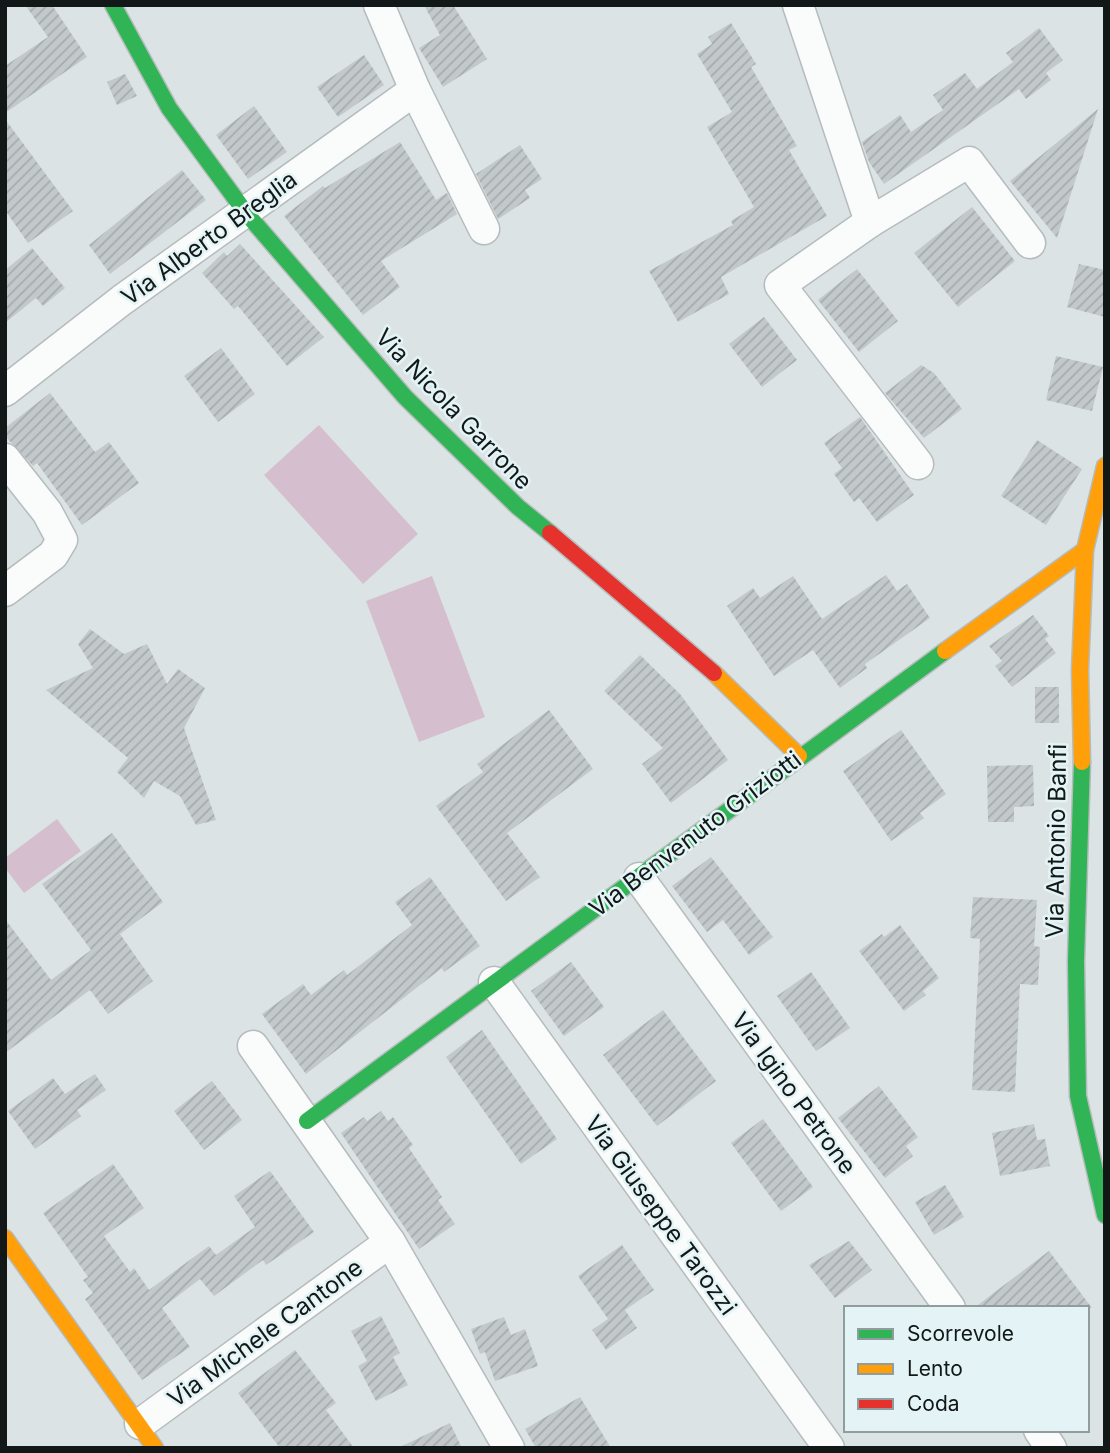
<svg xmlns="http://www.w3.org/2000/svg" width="1110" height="1453" font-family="Inter,sans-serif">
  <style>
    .grass { fill: #d5bfcf }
    .building { fill: url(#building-hatch) }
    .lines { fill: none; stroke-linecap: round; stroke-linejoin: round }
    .street-casing { stroke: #b6bcbd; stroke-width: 33 }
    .fast-casing { stroke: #b6bcbd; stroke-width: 19 }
    .slow-casing { stroke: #b6bcbd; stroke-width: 19 }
    .jam-casing { stroke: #b6bcbd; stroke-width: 19 }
    .street { stroke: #fafbfb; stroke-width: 30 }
    .fast { stroke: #30b455; stroke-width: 16 }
    .slow { stroke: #ff9f0a; stroke-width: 16 }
    .jam { stroke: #e5322d; stroke-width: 16 }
    .labels { text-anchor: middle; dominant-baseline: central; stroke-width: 5; stroke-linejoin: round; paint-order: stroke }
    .street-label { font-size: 24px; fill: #121818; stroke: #e4f4f6 }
  </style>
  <defs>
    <pattern id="building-hatch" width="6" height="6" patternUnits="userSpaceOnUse" patternTransform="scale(1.75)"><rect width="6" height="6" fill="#c3c9ca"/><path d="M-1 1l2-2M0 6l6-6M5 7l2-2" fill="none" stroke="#a6acad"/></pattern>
  </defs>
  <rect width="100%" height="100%" fill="#dbe3e5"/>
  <!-- grass -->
  <g class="grass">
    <path d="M319,425L418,534L363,584L264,475Z"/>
    <path d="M432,576L485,717L419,742L366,601Z"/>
    <path d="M57,819L81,851L24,893L5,868V858Z"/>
  </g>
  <!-- building -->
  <g class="building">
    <path d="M25,5H52L87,57L5,113V66L48,37Z"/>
    <path d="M424,5H453L487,59L443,87L419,48L440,35Z"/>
    <path d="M731,23L756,64L751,67L797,146L789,150L827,216L721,277L729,294L678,322L649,271L733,225L731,221L754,207L707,127L732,112L697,54L712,44L708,37Z"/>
    <path d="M1039,28L1063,60L1046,73L1051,80L1026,99L1019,89L884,184L869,162L862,142L900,115L911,132L943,110L933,95L965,73L977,89L1013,62L1006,53Z"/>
    <path d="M364,55L384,85L338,117L317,87Z"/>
    <path d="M125,74L137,96L117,105L107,82Z"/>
    <path d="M254,106L287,152L248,179L216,135Z"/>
    <path d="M1098,109L1057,238L1010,181Z"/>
    <path d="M5,119L73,211L28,243L5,210Z"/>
    <path d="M400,142L436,200L447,193L457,214L381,261L400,287L363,315L284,216L323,186L325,188Z"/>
    <path d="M520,145L542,179L525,190L530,198L498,219L476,174Z"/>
    <path d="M182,170L206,200L110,274L89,245Z"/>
    <path d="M972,207L1015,261L958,307L914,253Z"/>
    <path d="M240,244L324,337L287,366L238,306L234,309L202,273L224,252L227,256Z"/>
    <path d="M32,248L65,288L43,306L36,298L5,323V270Z"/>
    <path d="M1079,264L1105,270V317L1067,307Z"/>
    <path d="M857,269L898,321L859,352L818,300Z"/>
    <path d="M764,317L797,360L762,387L729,344Z"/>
    <path d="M221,348L255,394L218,422L184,376Z"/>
    <path d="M1056,356L1103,367L1092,411L1046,400Z"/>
    <path d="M921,365L934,373L962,409L924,438L885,393Z"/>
    <path d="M50,393L95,452L109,442L139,483L82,525L37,463L33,466L5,436V428Z"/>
    <path d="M860,417L914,495L877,522L859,498L854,502L834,474L842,468L824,443Z"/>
    <path d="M1037,440L1082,469L1046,525L1001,496Z"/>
    <path d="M886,575L897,591L907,584L930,618L865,664L867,668L840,688L813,650L774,676L727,606L753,588L760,598L793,576L822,619Z"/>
    <path d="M1033,615L1049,636L1045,639L1056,653L1012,687L995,666L1002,661L989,646Z"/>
    <path d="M90,629L124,654L147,644L167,684L178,669L205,688L184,728L216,820L196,825L180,796L154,781L144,798L117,772L128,758L46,690L93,668L78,644Z"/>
    <path d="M640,655L680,694L728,760L671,803L642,764L663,748L604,691Z"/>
    <rect x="1035" y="687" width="24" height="36"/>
    <path d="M549,710L593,769L507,833L540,877L506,901L436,806L483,772L477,764Z"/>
    <path d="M901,730L946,794L920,813L924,818L891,841L843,771Z"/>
    <path d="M1033,765L1034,806L1014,807V822H988L987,766Z"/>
    <path d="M112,833L163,902L120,934L153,981L108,1014L90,990L5,1053V919L51,980L91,950L42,884Z"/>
    <path d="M711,857L773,937L749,955L723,920L707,932L672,886Z"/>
    <path d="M430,877L480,946L444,972L442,968L306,1074L262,1014L303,984L311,995L344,970L347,975L412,925L395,902Z"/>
    <path d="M973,897L1037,900L1034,946L1040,947L1038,985L1020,984L1015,1092L972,1090L980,939L970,938Z"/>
    <path d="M900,925L939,978L923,991L926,995L904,1011L859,951L882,934L884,937Z"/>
    <path d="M571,962L604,1007L564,1036L531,991Z"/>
    <path d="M811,972L850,1028L816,1051L777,996Z"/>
    <path d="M663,1010L716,1081L657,1126L603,1055Z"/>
    <path d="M482,1030L557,1139L521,1164L446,1057Z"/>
    <path d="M95,1074L106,1090L77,1110L81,1116L35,1149L8,1111L53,1078L65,1094Z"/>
    <path d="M212,1081L242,1120L204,1150L174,1111Z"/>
    <path d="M879,1086L918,1137L906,1146L913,1156L885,1178L838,1118Z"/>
    <path d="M381,1111L388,1121L393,1117L413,1145L409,1148L442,1197L438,1200L455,1224L419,1249L341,1133L364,1117L367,1121Z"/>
    <path d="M763,1119L813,1187L781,1211L731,1143Z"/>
    <path d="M1034,1124L1037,1140L1045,1139L1050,1166L1000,1176L992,1133Z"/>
    <path d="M113,1164L144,1208L104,1236L130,1272L134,1268L149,1290L209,1246L216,1255L255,1227L234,1196L270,1171L314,1232L266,1265L263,1260L214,1296L200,1279L162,1308L190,1347L142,1380L85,1299L93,1293L83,1280L88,1277L43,1213Z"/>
    <path d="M945,1185L964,1217L934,1235L915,1202Z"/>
    <path d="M849,1241L872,1270L835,1298L809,1265Z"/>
    <path d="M622,1245L654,1290L625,1310L637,1328L606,1350L592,1330L608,1319L578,1276Z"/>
    <path d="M1049,1251L1092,1308H974Z"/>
    <path d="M381,1316L400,1353L393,1357L408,1385L376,1401L358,1366L367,1361L351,1331Z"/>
    <path d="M504,1317L511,1335L525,1329L538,1366L495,1381L485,1352L480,1354L471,1329Z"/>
    <path d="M295,1350L336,1403L326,1410L354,1448H280L238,1393Z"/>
    <path d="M580,1397L611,1448H536L525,1429Z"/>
    <path d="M450,1423L462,1448H398Z"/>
  </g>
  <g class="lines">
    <!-- street casing -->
    <g class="street-casing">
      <g id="street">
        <path d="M379,5L415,90L484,229"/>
        <path d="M798,5L870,222"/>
        <path d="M5,391L122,300L415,90"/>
        <path d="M5,459L47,512L62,540L53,555L5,591"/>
        <path d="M918,464L780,285L870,222L969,162L1030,243"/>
        <path d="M639,878L950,1308"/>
        <path d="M494,982L829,1448"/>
        <path d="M253,1046L390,1242L509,1448"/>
        <path d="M140,1424L390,1242"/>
        <path d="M1039,1430L1051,1448"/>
      </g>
    </g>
    <!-- fast casing -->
    <g class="fast-casing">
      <g id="fast">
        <path d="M113,5L169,108L246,213L405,397L518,507L550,533"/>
        <path d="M1082,762L1076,961L1078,1096L1105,1215"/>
        <path d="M307,1121L945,651"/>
      </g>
    </g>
    <!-- slow casing -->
    <g class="slow-casing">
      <g id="slow">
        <path d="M945,651L1085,550"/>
        <path d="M714,673L799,756"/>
        <path d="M1082,762L1080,670L1085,550L1105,466"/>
        <path d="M5,1238L155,1448"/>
      </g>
    </g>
    <!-- jam casing -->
    <g class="jam-casing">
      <path id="jam" d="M550,533L714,673"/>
    </g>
    <!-- street -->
    <use href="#street" class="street"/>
    <!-- fast -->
    <use href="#fast" class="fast"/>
    <!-- slow -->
    <use href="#slow" class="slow"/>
    <!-- jam -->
    <use href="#jam" class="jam"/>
  </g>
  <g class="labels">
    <!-- street labels -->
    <g class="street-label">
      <text transform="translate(209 238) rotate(-36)">Via Alberto Breglia</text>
      <text transform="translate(454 409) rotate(46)">Via Nicola Garrone</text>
      <text transform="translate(695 834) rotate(-37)">Via Benvenuto Griziotti</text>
      <text transform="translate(1056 841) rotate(-89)">Via Antonio Banfi</text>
      <text transform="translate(794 1093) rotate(54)">Via Igino Petrone</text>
      <text transform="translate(661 1215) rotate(54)">Via Giuseppe Tarozzi</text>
      <text transform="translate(265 1333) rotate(-36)">Via Michele Cantone</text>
    </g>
  </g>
  <!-- border -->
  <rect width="1110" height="1453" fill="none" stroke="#121818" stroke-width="14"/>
  <!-- legend -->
  <rect x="844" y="1306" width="245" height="126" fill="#e4f4f6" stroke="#909c9d" stroke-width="2"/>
  <rect x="858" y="1329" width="35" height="10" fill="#30b455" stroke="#909c9d" stroke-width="2"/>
  <text x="907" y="1341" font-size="21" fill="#121818">Scorrevole</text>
  <rect x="858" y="1364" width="35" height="10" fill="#ff9f0a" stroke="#909c9d" stroke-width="2"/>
  <text x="907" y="1376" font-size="21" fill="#121818">Lento</text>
  <rect x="858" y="1399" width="35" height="10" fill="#e5322d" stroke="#909c9d" stroke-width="2"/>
  <text x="907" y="1411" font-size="21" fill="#121818">Coda</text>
</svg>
